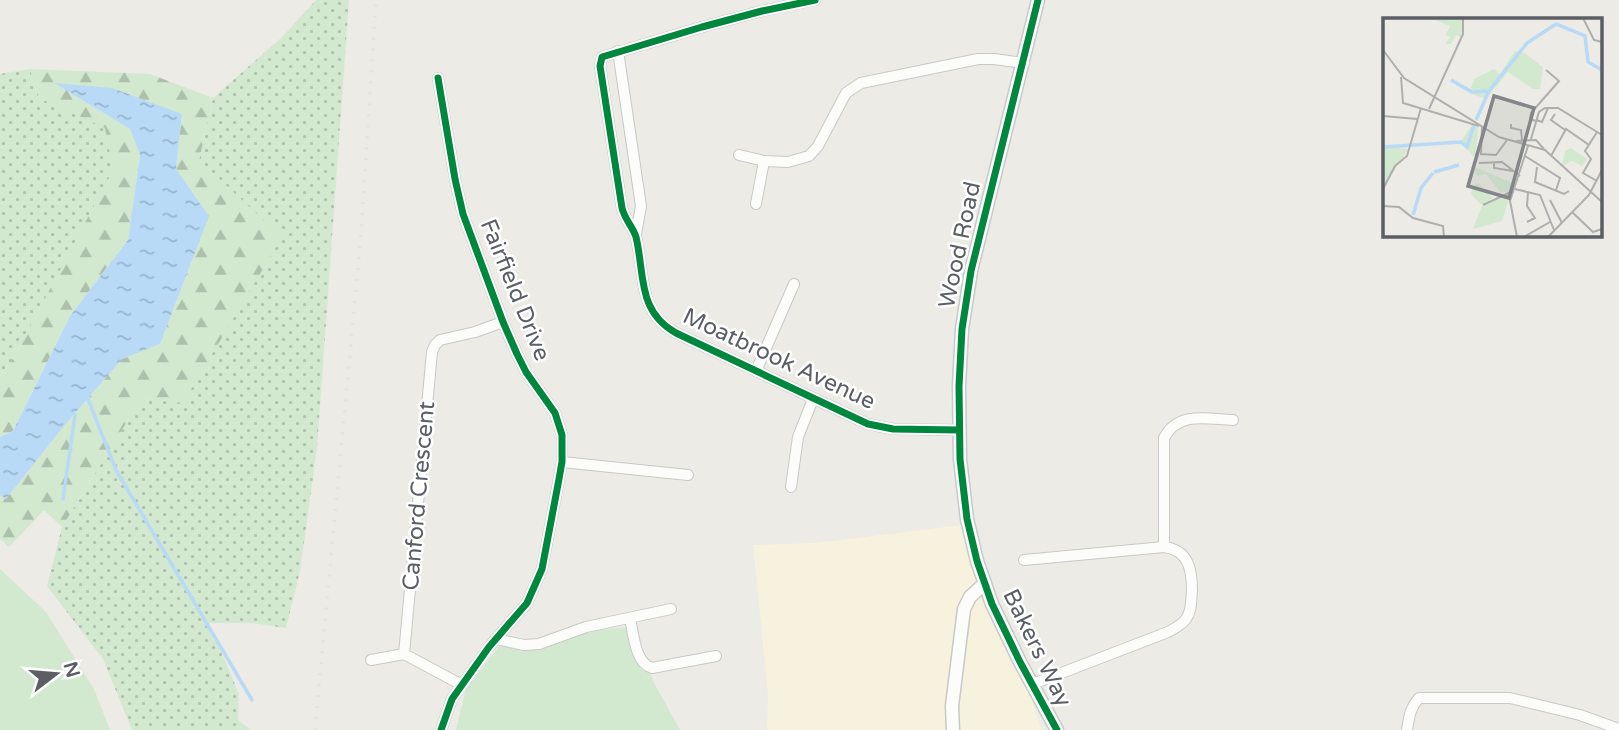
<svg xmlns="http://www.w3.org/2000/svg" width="1619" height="730" font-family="'Varela Round',sans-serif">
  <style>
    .commercial { fill: #f6f2dd }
    .grass { fill: url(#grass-dots) }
    .forest { fill: url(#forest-firs) }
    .park { fill: #d2e9d0 }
    .water { fill: url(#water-ripples) }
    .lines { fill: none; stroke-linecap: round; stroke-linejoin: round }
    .stream { stroke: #b8daf7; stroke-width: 3.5 }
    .minor-casing { stroke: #c8c9c8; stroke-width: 12 }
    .tertiary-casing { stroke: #c8c9c8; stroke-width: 15 }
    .minor { stroke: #fcfcfb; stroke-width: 10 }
    .tertiary { stroke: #fcfcfb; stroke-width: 12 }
    .rail { stroke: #e4e3e3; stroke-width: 3.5; stroke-dasharray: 2 9; stroke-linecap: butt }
    .cycleway-casing { stroke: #fff; stroke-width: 11 }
    .cycleway { stroke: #00873e; stroke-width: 7 }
    .labels { text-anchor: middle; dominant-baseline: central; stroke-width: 5; stroke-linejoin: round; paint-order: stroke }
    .street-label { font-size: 23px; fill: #5b5f65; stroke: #fff }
    .inset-river { fill: none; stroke: #b8daf7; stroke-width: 3.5 }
    .inset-road { fill: none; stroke: #aeafae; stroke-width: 2 }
    .view { fill: #848689; fill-opacity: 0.15; stroke: #848689; stroke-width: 3.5 }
    .inset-edge { fill: none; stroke: #5b5f65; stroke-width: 3.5 }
  </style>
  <defs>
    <pattern id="grass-dots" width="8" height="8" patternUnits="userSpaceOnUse" patternTransform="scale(1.75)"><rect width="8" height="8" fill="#d2e9d0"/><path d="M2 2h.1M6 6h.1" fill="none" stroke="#adc0ac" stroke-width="1.8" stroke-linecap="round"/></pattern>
    <pattern id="forest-firs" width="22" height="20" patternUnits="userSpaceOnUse" patternTransform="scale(1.75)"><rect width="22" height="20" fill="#d2e9d0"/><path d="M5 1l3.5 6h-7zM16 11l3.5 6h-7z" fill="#adc0ac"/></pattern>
    <pattern id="water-ripples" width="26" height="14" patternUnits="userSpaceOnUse" patternTransform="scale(1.75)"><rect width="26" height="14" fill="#b8daf7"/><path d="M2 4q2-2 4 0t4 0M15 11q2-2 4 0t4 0" fill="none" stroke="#99b4cc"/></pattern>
  </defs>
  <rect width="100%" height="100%" fill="#ecebe5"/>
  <!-- commercial -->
  <path class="commercial" d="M962,525L987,608L1031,698L1042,730H767L768,695L753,545L815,543Z"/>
  <!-- grass -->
  <g class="grass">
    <path d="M316,0H349L317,448L300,571L286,628L253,623H209L239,694L238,720L251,730H132L103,659L47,586L62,527L141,399L184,402L199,160L213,98L281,38Z"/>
    <path d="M30,69L39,98L105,127L114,170L14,357L0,376V74Z"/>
  </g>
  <!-- forest -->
  <path class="forest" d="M30,69L150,74L213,98L199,160L282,237L183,403L141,399L62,527L44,510L9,547L0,539V495L6,499L64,426L122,359L160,344L209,216L176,169L182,114L56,84L130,129L140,155L128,240L70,316L13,431L0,437V376L14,357L113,170L105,128L39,98Z"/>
  <!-- park -->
  <g class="park">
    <path d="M0,569L46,612L94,689L110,730H0Z"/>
    <path d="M628,627L642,669L651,674L653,681L680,730H456L466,689L501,644L526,649L551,646L584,632Z"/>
  </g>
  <!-- water -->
  <path class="water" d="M54,83L112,88L182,114L176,169L209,216L160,344L122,359L64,426L6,499L0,495V437L13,431L70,316L128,240L140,155L130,129Z"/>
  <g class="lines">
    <!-- stream -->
    <g class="stream">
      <path d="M88,399L116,470L252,700"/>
      <path d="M63,499L75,415"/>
    </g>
    <!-- minor casing -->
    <g class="minor-casing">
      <g id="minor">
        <path d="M815,0L762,11L702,27L602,57L600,66L622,208C625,220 633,227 636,237C645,275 637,311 676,333L868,424L893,429L959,430"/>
        <path d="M618,51L641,206L636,234"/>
        <path d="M438,78L455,179L463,214L503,322L517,354L526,372L555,413L562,435V462L559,479L542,569L527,603L489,647L452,699L441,730"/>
        <path d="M739,155L764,161L788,162L809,156L818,146L846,93L861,83L978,59H994L1024,63"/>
        <path d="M756,204L764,161"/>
        <path d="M756,371L794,284"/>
        <path d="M562,462L688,475"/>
        <path d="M791,487L798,437L813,399"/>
        <path d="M1024,560L1164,547"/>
        <path d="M630,619C634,635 635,663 652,668L716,656"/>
        <path d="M496,639L524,645L539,644L586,627L671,609"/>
        <path d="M371,660L404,654"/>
        <path d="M1033,684L1168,632C1175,628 1182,625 1186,619C1192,611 1191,600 1192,591C1192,570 1189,550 1164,547V438C1178,411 1207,419 1233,420"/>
        <path d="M462,685L404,654L432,352L435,345L440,340L475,332L503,322"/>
        <path d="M1407,730C1409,717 1410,708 1419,698H1510L1580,715L1619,729"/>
      </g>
    </g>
    <!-- tertiary casing -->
    <g class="tertiary-casing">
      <g id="tertiary">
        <path d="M1038,0L971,271L962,329L959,386L960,459L967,519L977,561L992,604L1020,662L1057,730"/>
        <path d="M953,730L952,706L964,609L970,597L985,583"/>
      </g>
    </g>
    <!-- minor -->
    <use href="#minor" class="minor"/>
    <!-- tertiary -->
    <use href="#tertiary" class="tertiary"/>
    <!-- rail -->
    <path class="rail" d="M315,730L361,235L376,0"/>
    <!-- cycleway casing -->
    <g class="cycleway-casing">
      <g id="cycleway">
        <path d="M815,0L762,11L702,27L602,57L600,66L622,208C625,220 633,227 636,237C645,275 637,311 676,333L868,424L893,429L959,430"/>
        <path d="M1038,0L971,271L962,329L959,386L960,459L967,519L977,561L992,604L1020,662L1057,730"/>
        <path d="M438,78L455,179L463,214L503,322L517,354L526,372L555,413L562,435V462L559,479L542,569L527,603L489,647L452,699L441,730"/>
      </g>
    </g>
    <!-- cycleway -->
    <use href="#cycleway" class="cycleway"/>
  </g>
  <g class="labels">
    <!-- street labels -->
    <g class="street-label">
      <text transform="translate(960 245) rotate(-78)">Wood Road</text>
      <text transform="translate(515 290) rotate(68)">Fairfield Drive</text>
      <text transform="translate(779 359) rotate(25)">Moatbrook Avenue</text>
      <text transform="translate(419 496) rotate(-85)">Canford Crescent</text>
      <text transform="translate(1037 648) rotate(64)">Bakers Way</text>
    </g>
  </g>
  <!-- overview -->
  <g transform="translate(1383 18)">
    <rect width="219" height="219" fill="#ecebe5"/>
    <path d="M52,2H80L78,19L73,17L68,26H62L68,19L63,17L67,8ZM132,33L142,35L160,49L157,71H150L125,54L103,81L86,75L91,61L111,51L117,56ZM88,108L95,109L93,141L78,124ZM0,129L25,131L0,170ZM89,148L132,166L130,172L118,175L103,156L94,158ZM96,165L110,180L99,187L88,176L89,168Z" fill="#d2e9d0"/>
    <path d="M188,130L204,141L199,148L189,143L179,148L182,133ZM129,173L119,203L90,211L99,188Z" fill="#d2e9d0"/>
    <path class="inset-river" d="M68,62L89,74L104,73M93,102L106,73L144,25L173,6L202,18L205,44L219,52M0,129L78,124L84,129L91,107M51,154L76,147M30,197L38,170L50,155"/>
    <path class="inset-road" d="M200,0L211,22L219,24M0,32L21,60L116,119L162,132L219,184M18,59L20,85L96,108M46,91L80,16V0M172,96L168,102L182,112M0,98L34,101M153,102L159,104L165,90M153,103L147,101L148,95L176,63L163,52M128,106V110L138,112L139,122M99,109L98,136L113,137L124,122M148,121L156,94L162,90H175L219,117M133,123L153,122L161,131M142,138L177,160L173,172M168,138L183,111L206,127M96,145L119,144L137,158M111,145V150L130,153M154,149L152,164L181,176L186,173M214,163L200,155L208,141L202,133L214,114M0,171L12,148L24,138L38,90M132,171L157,177L171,212M167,182L179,205M100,187L130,173M0,188L16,189L30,200L60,208L61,219M189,194L210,214L219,211M144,204L152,200L144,188L145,174M134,219L127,183L145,128M141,219L167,204M165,219L206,177L219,152"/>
    <path class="view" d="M111,78L151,90L126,180L85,168Z"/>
    <rect width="219" height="219" class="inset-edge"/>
  </g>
  <!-- north arrow -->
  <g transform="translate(56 674) rotate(74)" stroke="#ffffff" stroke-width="5" paint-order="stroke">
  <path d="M0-5L12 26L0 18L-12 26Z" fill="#5b5f65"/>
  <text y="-10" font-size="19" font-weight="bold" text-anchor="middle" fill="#5b5f65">N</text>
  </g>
</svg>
